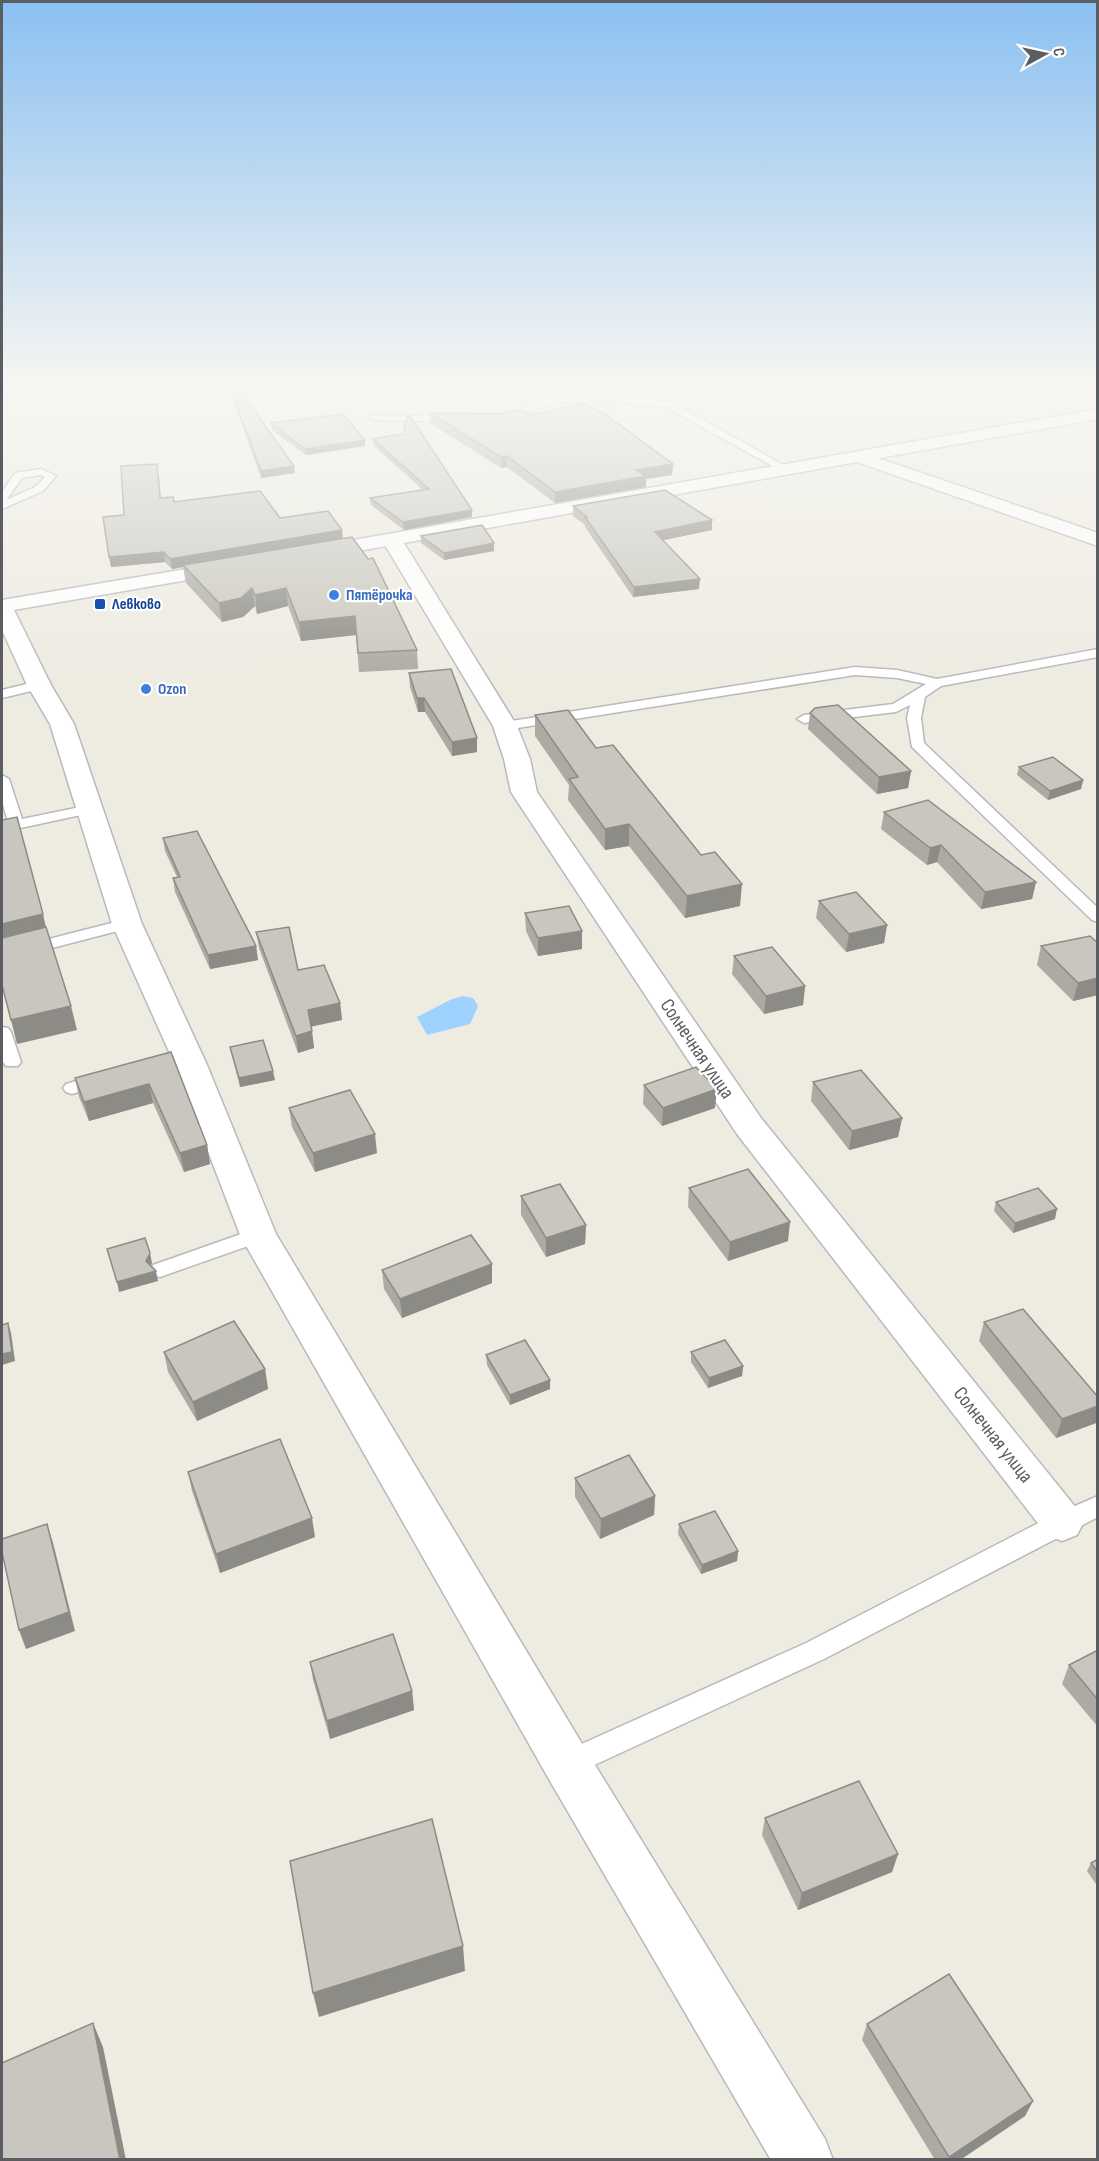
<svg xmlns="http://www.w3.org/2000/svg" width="1099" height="2161" font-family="'Sofia Sans Condensed',sans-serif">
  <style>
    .water { fill: #a0d2ff }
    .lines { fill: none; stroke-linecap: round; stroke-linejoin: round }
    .service-casing { stroke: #b7b9bf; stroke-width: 3 }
    .minor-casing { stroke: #b7b9bf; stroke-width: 3 }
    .tertiary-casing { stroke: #b7b9bf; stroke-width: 3 }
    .service { fill: #fff; fill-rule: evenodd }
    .minor { fill: #fff; fill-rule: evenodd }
    .tertiary { fill: #fff; fill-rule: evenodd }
    .wall { fill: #acaaa3 }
    .shaded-wall { fill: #8c8b85 }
    .building { fill: #c8c6be; stroke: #8c8b85; stroke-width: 1.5 }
    .shop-dot { fill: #3f7fe0; stroke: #fff; stroke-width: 2 }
    .transit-dot { fill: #1a4fb4; stroke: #fff; stroke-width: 2 }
    .labels { text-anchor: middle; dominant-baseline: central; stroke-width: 4.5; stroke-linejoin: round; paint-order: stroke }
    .far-shop-label { font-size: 16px; font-weight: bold; fill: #366cbe; stroke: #fff; text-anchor: start }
    .far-transit-label { font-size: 16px; font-weight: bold; fill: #164399; stroke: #fff; text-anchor: start }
    .street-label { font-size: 20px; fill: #5a5e63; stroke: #fff }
  </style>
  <rect width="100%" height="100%" fill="#eeebe1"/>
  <!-- water -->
  <path class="water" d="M463,996L473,998L478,1006L470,1024L427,1035L417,1017L452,999Z"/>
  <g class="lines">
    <!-- service casing -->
    <g class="service-casing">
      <g id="service">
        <path d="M610,395L671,402L792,470L783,472L666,407L610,401L556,402L506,421L498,419L555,396Z"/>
        <path d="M371,415L455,416L460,419L455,422L374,420L369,417Z"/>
        <path d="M41,469L56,476L43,491L2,509V492L15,473ZM40,475L45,477L35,487L6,500L22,478Z"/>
        <path d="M1098,649V657L941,686L925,697L921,718L924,743L1098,908V922L1092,920L912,747L907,718L910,705L896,712L804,723L797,719L804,715L893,704L926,684L897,678L855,675L505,730L498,726L505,722L855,667L897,670L937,679Z"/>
        <path d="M39,681L44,682L45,685L44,688L2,698V690Z"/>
        <path d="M2,775L9,779L22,819L90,805L97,809L90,813L2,832V824L8,822L2,801Z"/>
        <path d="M127,919L133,921L135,924L133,927L2,961V951Z"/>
        <path d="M2,1027L8,1028L11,1032L21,1062L18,1066H6L3,1062Z"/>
        <path d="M100,1074L106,1076L109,1080L106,1084L72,1094L66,1092L63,1088L66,1084Z"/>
        <path d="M258,1228L265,1230L268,1235L265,1240L160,1277L153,1275L150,1270L153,1265Z"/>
        <path d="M1098,1496V1517L824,1659L577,1773L567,1777L557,1773L554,1764L557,1755L806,1643L1054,1515Z"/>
      </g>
    </g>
    <!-- minor casing -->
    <g class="minor-casing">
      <g id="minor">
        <path d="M860,452L1098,533V546L854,461L851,457L854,453Z"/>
        <path d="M392,534L399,536L402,540L517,726L530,759L537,792L761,1118L1077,1509L1084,1522L1077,1535L1062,1541L1047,1535L737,1134L511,792L504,759L493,726L382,540L385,536Z"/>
        <path d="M2,602L10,603L13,608L51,685L74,724L142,924L207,1065L276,1234L584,1747L825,2139L833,2160H771L550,1781L240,1235L175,1065L112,924L50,724L27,685L2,630Z"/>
      </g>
    </g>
    <!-- tertiary casing -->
    <g class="tertiary-casing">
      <g id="tertiary">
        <path d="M1098,409V419L314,559L307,557L304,553L307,549L314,547Z"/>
        <path d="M227,562L234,564L237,568L234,572L2,612V600Z"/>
      </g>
    </g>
    <!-- service -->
    <use href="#service" class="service"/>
    <!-- minor -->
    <use href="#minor" class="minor"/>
    <!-- tertiary -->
    <use href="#tertiary" class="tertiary"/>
  </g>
  <!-- wall -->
  <g class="wall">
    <path d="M233,396L295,473L261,478L234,402Z"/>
    <path d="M430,413L531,415L673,464L672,475L646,479V487L555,503L507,467L501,468L430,423Z"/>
    <path d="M271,423L365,446L306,455L272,430Z"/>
    <path d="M403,434L472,510V517L404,530L371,505L370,498L423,490L373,445V439Z"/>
    <path d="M159,474L161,498L174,502L280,518L343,539L417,650L418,669L359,672L356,635L301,641L288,606L257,614L255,606L243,617L222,622L186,583L183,567L172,569L165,562L111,567L124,515Z"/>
    <path d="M573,506L712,530L663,540L699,589L633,597L585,527V525L573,516Z"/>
    <path d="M421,536L494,543V551L444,560L421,543Z"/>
    <path d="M409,673L477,738V752L452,756L425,712H418L410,687Z"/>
    <path d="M810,713L911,771L908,788L877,794L808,729Z"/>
    <path d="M535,715L596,748L740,906L685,918L629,846L605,850L568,800L569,785L535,736Z"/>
    <path d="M1019,767L1083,780L1081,789L1048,800L1017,775Z"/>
    <path d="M884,812L1036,882L1032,899L981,909L937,862L927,865L881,829Z"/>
    <path d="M163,838L256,946L258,960L210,969L175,892L173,878L177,877L165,851Z"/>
    <path d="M819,901L887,925L884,943L846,952L816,918Z"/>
    <path d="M525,913L582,949L538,956L526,931Z"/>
    <path d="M256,932L298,970L340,1003L342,1020L311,1026L314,1048L298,1053L259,948Z"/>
    <path d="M1098,943V995L1073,1001L1037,965L1041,946Z"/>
    <path d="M734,956L805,986L803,1005L764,1014L732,974Z"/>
    <path d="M230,1047L275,1080L240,1087L232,1056Z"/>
    <path d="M171,1052L207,1145L210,1164L184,1172L153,1103L89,1121L79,1097L75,1078Z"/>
    <path d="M813,1082L902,1118L898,1137L849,1150L811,1101Z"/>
    <path d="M644,1085L715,1108L662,1126L643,1104Z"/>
    <path d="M289,1108L377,1153L315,1172L292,1127Z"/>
    <path d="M689,1188L788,1241L728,1261L688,1207Z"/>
    <path d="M521,1196L586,1225L585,1244L546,1257L521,1215Z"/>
    <path d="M996,1202L1055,1219L1013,1233L994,1211Z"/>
    <path d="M492,1264V1283L402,1318L384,1289L382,1270Z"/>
    <path d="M984,1322L1098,1397V1420L1096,1423L1056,1438L979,1341Z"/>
    <path d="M164,1352L265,1369L268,1389L197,1421L168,1372Z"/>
    <path d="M691,1352L743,1366L742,1376L708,1388L691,1362Z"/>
    <path d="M486,1355L550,1389L510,1405L487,1365Z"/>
    <path d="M188,1472L315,1537L220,1573L192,1491Z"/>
    <path d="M575,1478L655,1496L654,1515L600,1539L575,1497Z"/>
    <path d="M679,1524L738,1551L737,1561L701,1574L678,1534Z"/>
    <path d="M1098,1650V1727L1062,1684L1069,1665Z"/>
    <path d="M310,1662L412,1691L414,1710L330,1739L313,1680Z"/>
    <path d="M765,1818L898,1854L892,1872L798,1910L762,1835Z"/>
    <path d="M1098,1859V1887L1087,1871L1091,1863Z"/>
    <path d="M867,2024L1033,2101L1025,2116L960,2160H935L862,2040Z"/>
  </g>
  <!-- shaded-wall -->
  <g class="shaded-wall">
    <path d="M365,440V446L306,455L305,449Z"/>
    <path d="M507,456V467L501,468V457Z"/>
    <path d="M673,464L672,475L646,479V487L555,503V492L636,470Z"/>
    <path d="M294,466L295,473L261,478V471Z"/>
    <path d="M472,510V517L404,530L403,522Z"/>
    <path d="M712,520V530L655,542V532Z"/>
    <path d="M342,530L343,540L183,565V567L172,569L170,559Z"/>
    <path d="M494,543V551L444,560V553Z"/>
    <path d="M164,552L165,562L111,567L109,557Z"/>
    <path d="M700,579L699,589L633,597L634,587Z"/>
    <path d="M252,588L255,606L243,617L222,622L219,603Z"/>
    <path d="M286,588L288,606L257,614L255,595Z"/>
    <path d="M355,616L356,635L301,641L299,622Z"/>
    <path d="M417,698H424L425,712H418Z"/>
    <path d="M477,738V752L452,756V742Z"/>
    <path d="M911,771L908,788L877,794L879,777Z"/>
    <path d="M1083,780L1081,789L1048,800L1050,791Z"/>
    <path d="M629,824V846L605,850V829Z"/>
    <path d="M941,845L937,862L927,865L930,848Z"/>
    <path d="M1036,882L1032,899L981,909L985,892Z"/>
    <path d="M742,884L740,906L685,918L687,896Z"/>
    <path d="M43,914L48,937L2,949V924Z"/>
    <path d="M887,925L884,943L846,952L849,934Z"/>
    <path d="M582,931V949L538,956V938Z"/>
    <path d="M256,946L258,960L210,969L208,955Z"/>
    <path d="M1098,978V995L1073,1001L1078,983Z"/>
    <path d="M805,986L803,1005L764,1014L766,996Z"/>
    <path d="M340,1003L342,1020L310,1027L308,1010Z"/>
    <path d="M71,1006L77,1030L17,1044L11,1020Z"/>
    <path d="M312,1031L314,1048L298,1053L296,1036Z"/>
    <path d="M273,1071L275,1080L240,1087L239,1078Z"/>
    <path d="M149,1084L153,1103L89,1121L84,1102Z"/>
    <path d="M717,1089L715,1108L662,1126L663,1108Z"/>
    <path d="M902,1118L898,1137L849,1150L852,1131Z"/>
    <path d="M375,1134L377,1153L315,1172L313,1153Z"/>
    <path d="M207,1145L210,1164L184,1172L180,1153Z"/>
    <path d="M1057,1209L1055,1219L1013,1233L1015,1223Z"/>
    <path d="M790,1222L788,1241L728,1261L730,1242Z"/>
    <path d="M586,1225L585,1244L546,1257V1238Z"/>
    <path d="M150,1253L152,1263L148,1271L146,1261Z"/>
    <path d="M492,1264V1283L402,1318L400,1299Z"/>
    <path d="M156,1271L158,1281L119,1292L117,1282Z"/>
    <path d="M8,1323L11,1333L15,1361L2,1365V1354Z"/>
    <path d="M743,1366L742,1376L708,1388L709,1378Z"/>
    <path d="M265,1369L268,1389L197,1421L193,1402Z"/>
    <path d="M550,1380V1389L510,1405V1395Z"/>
    <path d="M1098,1406V1420L1096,1423L1056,1438L1062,1419Z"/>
    <path d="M655,1496L654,1515L600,1539L601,1519Z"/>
    <path d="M312,1518L315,1537L220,1573L216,1554Z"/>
    <path d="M47,1524L53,1543L75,1631L26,1649L19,1630Z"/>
    <path d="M738,1551L737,1561L701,1574L702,1565Z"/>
    <path d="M412,1691L414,1710L330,1739L327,1721Z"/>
    <path d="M898,1854L892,1872L798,1910L802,1893Z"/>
    <path d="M463,1946L465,1971L319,2017L313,1993Z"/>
    <path d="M93,2023L103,2047L126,2160H120Z"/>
    <path d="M1033,2101L1025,2116L960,2160H948L949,2157Z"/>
  </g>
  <!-- building -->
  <g class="building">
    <path d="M241,392L294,466L261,471L233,396Z"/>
    <path d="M583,404L605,414L673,464L636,470L646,476L555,492L507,456L501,457L430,413L504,414L513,411H525L531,415Z"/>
    <path d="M343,414L365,440L305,449L271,423Z"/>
    <path d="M407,416H410L472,510L403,522L370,498L429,489L373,439L403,434Z"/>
    <path d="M157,464L160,498L173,497L174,502L260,491L280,518L328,511L342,530L170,559L164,552L109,557L103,517L124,515L121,466Z"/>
    <path d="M665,490L712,520L655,532L700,579L634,587L585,517H587L573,506Z"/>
    <path d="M482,525L494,543L444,553L421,536Z"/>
    <path d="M352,537L368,559L373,558L417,650L358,653L355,616L299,622L286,588L255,595L252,588L241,598L219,603L183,565Z"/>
    <path d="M451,669L477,738L452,742L424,698H417L409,673Z"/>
    <path d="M838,705L911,771L879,777L810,713L815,708Z"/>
    <path d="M568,710L596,748L613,745L701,855L715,852L742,884L687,896L629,824L605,829L569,779L578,777L535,715Z"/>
    <path d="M1053,757L1083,780L1050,791L1019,767Z"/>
    <path d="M928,800L1036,882L985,892L941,845L930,848L884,812Z"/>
    <path d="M17,817L43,914L2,924V820Z"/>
    <path d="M197,831L256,946L208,955L173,878L180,877L163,838Z"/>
    <path d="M856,892L887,925L849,934L819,901Z"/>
    <path d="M569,906L582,931L538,938L525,913Z"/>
    <path d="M46,927L71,1006L11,1020L2,985V938Z"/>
    <path d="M289,927L298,970L324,965L340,1003L308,1010L312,1031L296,1036L256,932Z"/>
    <path d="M1090,936L1098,943V978L1078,983L1041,946Z"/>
    <path d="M772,947L805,986L766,996L734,956Z"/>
    <path d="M263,1040L273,1071L239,1078L230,1047Z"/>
    <path d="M171,1052L207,1145L180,1153L149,1084L84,1102L75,1078Z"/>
    <path d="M696,1067L717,1089L663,1108L644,1085Z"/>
    <path d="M861,1070L902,1118L852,1131L813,1082Z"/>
    <path d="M350,1090L375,1134L313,1153L289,1108Z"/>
    <path d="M748,1169L790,1222L730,1242L689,1188Z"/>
    <path d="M560,1184L586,1225L546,1238L521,1196Z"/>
    <path d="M1038,1188L1057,1209L1015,1223L996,1202Z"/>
    <path d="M471,1235L492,1264L400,1299L382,1270Z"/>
    <path d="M145,1238L150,1253L146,1261L156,1271L117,1282L107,1249Z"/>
    <path d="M1023,1309L1098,1397V1406L1062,1419L984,1322Z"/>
    <path d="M234,1321L265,1369L193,1402L164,1352Z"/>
    <path d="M8,1323L12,1352L2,1354V1325Z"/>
    <path d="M525,1340L550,1380L510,1395L486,1355Z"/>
    <path d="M725,1340L743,1366L709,1378L691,1352Z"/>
    <path d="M280,1439L312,1518L216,1554L188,1472Z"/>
    <path d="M629,1455L655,1496L601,1519L575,1478Z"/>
    <path d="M715,1511L738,1551L702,1565L679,1524Z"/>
    <path d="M47,1524L69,1612L19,1630L2,1552V1539Z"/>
    <path d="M393,1634L412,1691L327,1721L310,1662Z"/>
    <path d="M1098,1650V1700L1069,1665Z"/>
    <path d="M859,1781L898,1854L802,1893L765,1818Z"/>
    <path d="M432,1819L463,1946L313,1993L290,1861Z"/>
    <path d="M1098,1859V1872L1091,1863Z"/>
    <path d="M949,1974L1033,2101L949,2157L867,2024Z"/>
    <path d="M93,2023L120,2160H2V2063Z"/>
  </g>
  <!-- sky -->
  <linearGradient id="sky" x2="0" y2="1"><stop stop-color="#8bc0f1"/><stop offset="0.56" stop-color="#f7f6f2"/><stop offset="1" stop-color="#f7f6f2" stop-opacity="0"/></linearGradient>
  <rect width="1099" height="687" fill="url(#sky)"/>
  <!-- markers -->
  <g class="shop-dot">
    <circle cx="334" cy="595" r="6"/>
    <circle cx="146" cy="689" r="6"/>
  </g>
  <rect class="transit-dot" x="94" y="598" width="12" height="12" rx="3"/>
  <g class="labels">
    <!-- far-shop labels -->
    <g class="far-shop-label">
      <text x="346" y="595">Пятёрочка</text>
      <text x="158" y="689">Ozon</text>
    </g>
    <!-- far-transit labels -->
    <g class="far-transit-label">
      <text x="112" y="604">Левково</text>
    </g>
    <!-- street labels -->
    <g class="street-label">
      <text transform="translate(697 1049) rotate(56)">Солнечная улица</text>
      <text transform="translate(993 1435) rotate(52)">Солнечная улица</text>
    </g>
  </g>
  <!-- border -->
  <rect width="1099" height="2161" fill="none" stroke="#5a5e63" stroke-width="6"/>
  <!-- north arrow -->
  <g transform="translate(1045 54) rotate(82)" stroke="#ffffff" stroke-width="4.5" paint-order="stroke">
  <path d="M0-4.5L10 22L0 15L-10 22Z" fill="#5a5e63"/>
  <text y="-9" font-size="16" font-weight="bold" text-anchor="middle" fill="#5a5e63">С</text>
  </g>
</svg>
